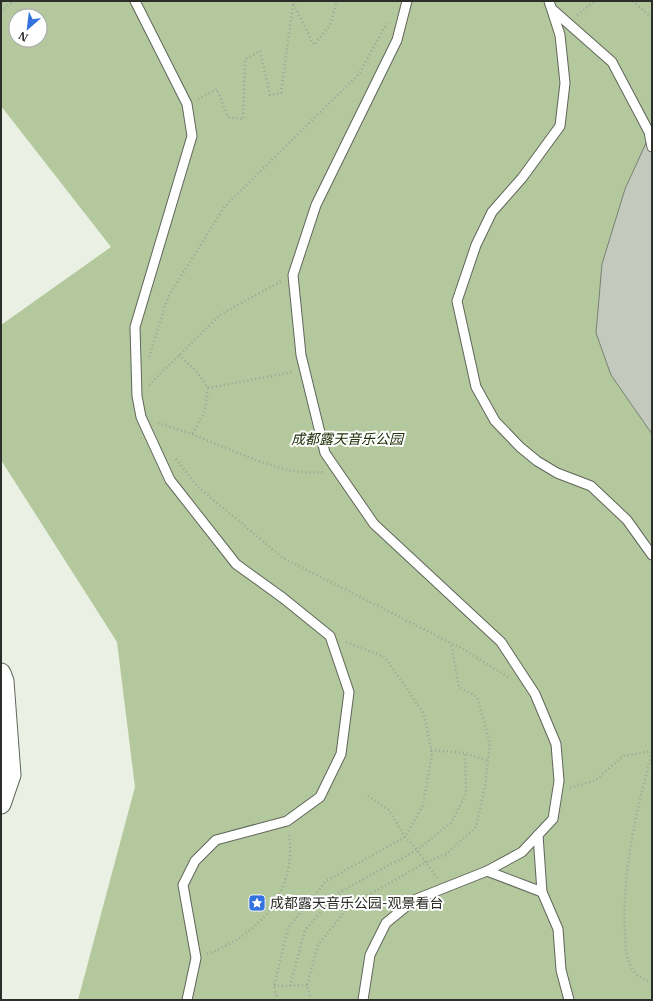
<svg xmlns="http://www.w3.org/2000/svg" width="653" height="1001" font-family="'IBM Plex Serif','Noto Sans SC',serif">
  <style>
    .green { fill: #b3c89c; fill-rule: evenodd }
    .building { fill: #c3c9bd; stroke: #7a8075 }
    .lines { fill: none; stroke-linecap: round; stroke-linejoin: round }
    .lane-casing { stroke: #60665b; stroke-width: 11 }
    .street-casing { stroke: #60665b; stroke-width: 21 }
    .path { stroke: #9fa39a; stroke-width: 2.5; stroke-dasharray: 1 3; stroke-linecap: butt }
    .lane { stroke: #fff; stroke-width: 9 }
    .street { stroke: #fff; stroke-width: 19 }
    .labels { text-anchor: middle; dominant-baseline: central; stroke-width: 4; stroke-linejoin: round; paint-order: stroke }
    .park-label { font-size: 14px; font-style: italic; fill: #22320b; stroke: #fff }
    .poi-label { font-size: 14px; fill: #2b2e29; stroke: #fff; text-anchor: start }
  </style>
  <rect width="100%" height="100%" fill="#eaf0e3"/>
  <!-- green -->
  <path class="green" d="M1,1H652V1000H78L135,787L117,642L1,460V325L111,247L1,106ZM16,16H40V40H16Z"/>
  <!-- building -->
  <path class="building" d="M652,130V434L611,375L596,333L602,264L625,189Z"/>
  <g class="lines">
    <!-- lane casing -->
    <g class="lane-casing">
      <g id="lane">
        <path d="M135,1L187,104L192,136L135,327L137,396L141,417L170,480L236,564L283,598L330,636L349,692L341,754L320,797L287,821L216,840L195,861L183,885L196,958L187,1000"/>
        <path d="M549,1L560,35L565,83L560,126L522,178L492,212L476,245L457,301L476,387L495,421L520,447L537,461L557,473L591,486L627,520L652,555"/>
        <path d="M553,10L612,62L649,132L652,147"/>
        <path d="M538,835L542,892L558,929L561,970L569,1000"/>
        <path d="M487,871L542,892"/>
        <path d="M363,1000L370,955L386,923L414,900L487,871L522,852L553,819L559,781L556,744L535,694L501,642L374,524L325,453L301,355L293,275L316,205L397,40L407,1"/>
      </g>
    </g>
    <!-- street casing -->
    <g class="street-casing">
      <path id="street" d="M1,673L4,681L11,775L1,804"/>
    </g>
    <!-- path -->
    <g class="path">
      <path d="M633,1L652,18"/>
      <path d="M1,11L14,1"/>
      <path d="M577,15L595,1"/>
      <path d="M198,99L217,89L228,117L243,119L245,59L260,51L270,95L281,93L293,3L314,45L330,25L337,1"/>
      <path d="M179,355L196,371L208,388L205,411L192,434"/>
      <path d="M149,357L168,297L225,206L359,74L387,23"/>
      <path d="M149,385L221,314L282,281"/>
      <path d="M208,388L293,372"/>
      <path d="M158,423C177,429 195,435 213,443C246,455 288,477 323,472"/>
      <path d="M176,459L198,487L283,558L463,649L508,677"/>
      <path d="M431,750L465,753L488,761"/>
      <path d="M652,752C637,809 622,870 625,930C625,943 625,955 631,966C634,975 644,980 652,982"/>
      <path d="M570,788L596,780L623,756L652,751"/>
      <path d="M368,796L389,810L405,837L417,850L437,878"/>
      <path d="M207,954C260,935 298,890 289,832"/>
      <path d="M274,986L307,985"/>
      <path d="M290,986L305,930L338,893L417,850L451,823L466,794L465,753"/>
      <path d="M278,1000L274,986L288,928L326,881L405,837L423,805L432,754L424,714L385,657L346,642"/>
      <path d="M311,1000L307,985L318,945L349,906L425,863L446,854L476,827L485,786L490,743L477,697L459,687L451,644"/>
    </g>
    <!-- lane -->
    <use href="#lane" class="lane"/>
    <!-- street -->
    <use href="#street" class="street"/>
  </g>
  <!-- icons -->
  <defs>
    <g id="sight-square" transform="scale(0.9)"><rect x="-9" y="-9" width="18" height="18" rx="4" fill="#3472e0" stroke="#fff"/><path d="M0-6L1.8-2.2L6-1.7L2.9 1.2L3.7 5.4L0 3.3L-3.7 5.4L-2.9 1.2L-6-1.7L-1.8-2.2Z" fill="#fff"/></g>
  </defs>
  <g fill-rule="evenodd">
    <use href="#sight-square" x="257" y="903"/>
  </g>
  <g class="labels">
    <!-- park labels -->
    <g class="park-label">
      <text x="347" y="439">成都露天音乐公园</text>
    </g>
    <!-- poi labels -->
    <g class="poi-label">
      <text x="270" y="903">成都露天音乐公园-观景看台</text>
    </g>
  </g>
  <!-- border -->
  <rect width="653" height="1001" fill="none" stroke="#2b2e29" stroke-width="4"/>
  <!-- north arrow -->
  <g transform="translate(28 28) rotate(208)"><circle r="19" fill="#ffffff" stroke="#aaaba9"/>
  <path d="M0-3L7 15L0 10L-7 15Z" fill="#3472e0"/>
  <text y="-6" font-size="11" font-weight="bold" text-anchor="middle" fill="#2b2e29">N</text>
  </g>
</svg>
